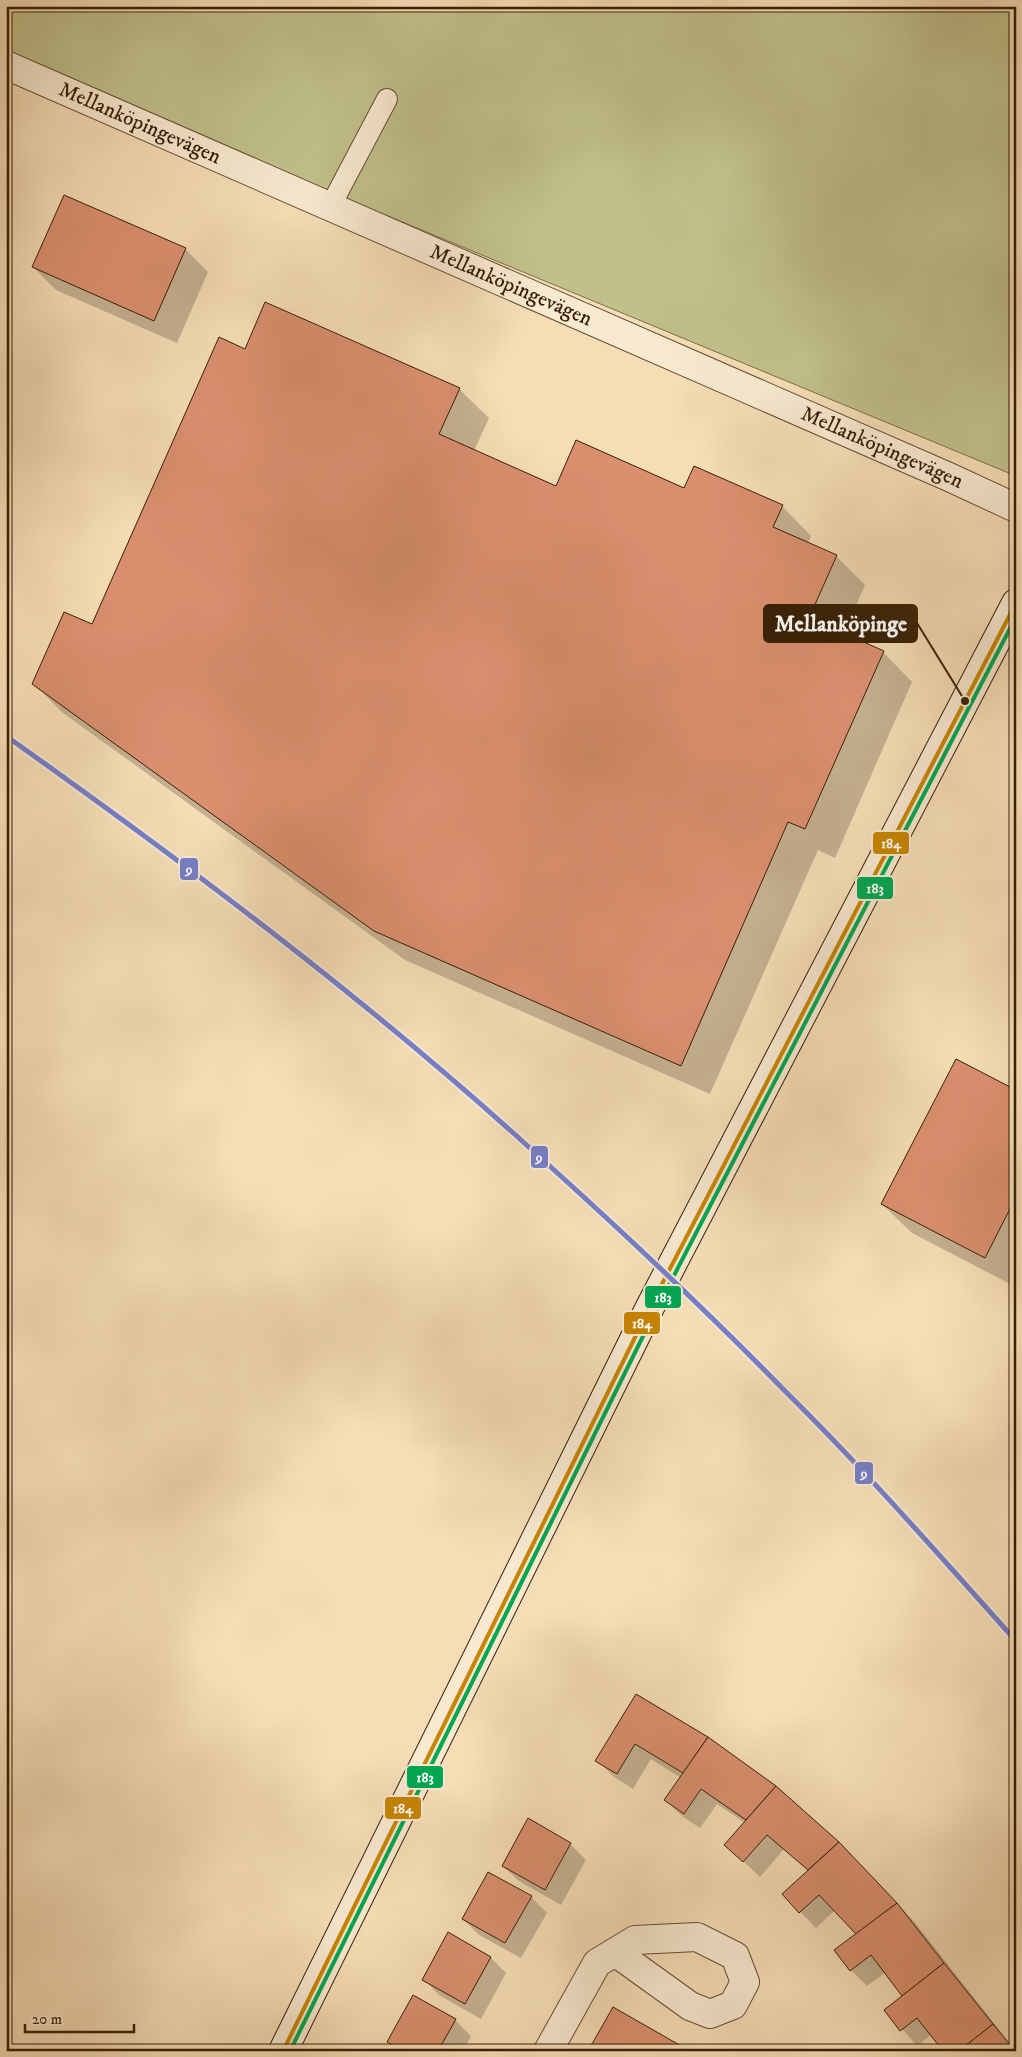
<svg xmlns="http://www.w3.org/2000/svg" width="1022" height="2057" font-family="'IM FELL DW Pica',serif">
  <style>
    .green { fill: #c0c08b; stroke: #7c7048 }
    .shadow { fill: #0003 }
    .building { fill: #da8f6f; stroke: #371f04 }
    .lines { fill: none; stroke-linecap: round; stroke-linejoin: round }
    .service-casing { stroke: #664e30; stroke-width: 22 }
    .minor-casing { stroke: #664e30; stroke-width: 30 }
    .tertiary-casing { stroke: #664e30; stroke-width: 30 }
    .secondary-casing { stroke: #371f04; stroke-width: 30 }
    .service { stroke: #f8e9d0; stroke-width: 20 }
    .minor { stroke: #f8e9d0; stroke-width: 28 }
    .tertiary { stroke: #f8e9d0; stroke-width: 28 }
    .secondary { stroke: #f8e9d0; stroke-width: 28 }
    .bus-1-casing { stroke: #f8e9d0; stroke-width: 8 }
    .bus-2-casing { stroke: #f8e9d0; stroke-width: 8 }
    .bus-1 { stroke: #c78401; stroke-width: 4 }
    .bus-2 { stroke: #00a651; stroke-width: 4 }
    .rail-1-casing { stroke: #f8e9d0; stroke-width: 9 }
    .rail-1 { stroke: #767fc8; stroke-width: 5 }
    .labels { text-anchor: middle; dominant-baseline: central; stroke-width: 5; stroke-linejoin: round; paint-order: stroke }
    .street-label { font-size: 21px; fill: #371f04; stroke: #f8e9d0 }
    .leader { fill: none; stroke: #371f04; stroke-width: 2 }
    .callout-dot { fill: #371f04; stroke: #f8e9d0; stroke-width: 2 }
    .callout { fill: #371f04; stroke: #371f04; stroke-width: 2 }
    .callout-label { font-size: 22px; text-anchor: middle; font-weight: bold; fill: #fff }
    .line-badge { stroke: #f8e9d0; stroke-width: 2 }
    .badge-label { font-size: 14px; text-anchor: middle; font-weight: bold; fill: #fff }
  </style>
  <rect width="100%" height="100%" fill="#f5ddb6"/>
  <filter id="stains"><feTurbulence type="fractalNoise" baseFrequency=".004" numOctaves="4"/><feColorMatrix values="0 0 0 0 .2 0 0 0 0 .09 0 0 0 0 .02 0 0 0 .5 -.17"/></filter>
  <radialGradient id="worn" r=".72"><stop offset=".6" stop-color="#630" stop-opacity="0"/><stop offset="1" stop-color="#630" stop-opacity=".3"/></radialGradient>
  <!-- green -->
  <path class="green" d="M6,6H1016V476L6,58Z"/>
  <!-- shadow -->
  <g class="shadow">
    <path d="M185,249L208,272L177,343L56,290L33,267Z"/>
    <path d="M245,350L459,389L489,418L474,451L557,487L685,490L782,506L811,536L808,544L836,556L865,585L843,635L883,652L912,682L835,858L818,850L710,1094L405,960L63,713L33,683L93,626Z"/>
    <path d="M1016,1092V1283L1014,1286L912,1233L882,1204Z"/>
    <path d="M637,1695L708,1738L776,1787L838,1843L913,1920L1016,2051H944L931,2035L917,2046L886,2010L904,1996L886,1972L867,1986L851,1970L836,1951L858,1935L835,1910L816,1928L783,1894L809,1871L784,1849L760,1877L742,1860L745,1823L717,1804L700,1828L682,1816L666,1800L681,1778L651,1759L633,1789L613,1776L597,1760Z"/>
    <path d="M570,1844L586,1860L561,1905L519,1881L503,1866Z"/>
    <path d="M531,1897L547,1913L521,1958L479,1935L463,1919Z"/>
    <path d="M449,1934L491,1958L506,1973L481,2019L439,1995L424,1979Z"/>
    <path d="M413,1997L455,2020L471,2036L463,2051H397L388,2042Z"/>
  </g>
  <!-- building -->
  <g class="building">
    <path d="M64,195L186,248L154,321L32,267Z"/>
    <path d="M265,302L460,388L439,434L556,486L576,440L684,488L694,466L783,505L773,527L837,555L809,618L884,651L805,829L788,822L681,1066L374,931L32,684L64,612L92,624L219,337L245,349Z"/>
    <path d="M956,1059L1016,1090V1197L985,1258L881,1204Z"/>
    <path d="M636,1694L708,1737L683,1773L635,1744L617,1774L595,1761Z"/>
    <path d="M708,1737L776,1786L746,1820L701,1789L684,1814L664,1800Z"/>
    <path d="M776,1786L839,1842L808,1870L767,1835L743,1862L724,1845Z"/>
    <path d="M528,1818L571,1843L545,1890L502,1866Z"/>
    <path d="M839,1842L897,1903L856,1934L819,1895L799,1913L782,1894Z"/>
    <path d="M488,1872L532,1896L505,1943L462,1919Z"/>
    <path d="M897,1903L944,1963L902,1996L871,1955L850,1971L834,1950Z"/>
    <path d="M448,1932L491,1957L465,2004L422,1980Z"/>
    <path d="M944,1963L993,2024L959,2051H943L917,2018L900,2031L884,2010Z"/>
    <path d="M413,1995L456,2019L438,2051H402L387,2042Z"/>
    <path d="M613,2007L690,2051H588Z"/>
    <path d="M993,2024L1015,2051H959Z"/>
  </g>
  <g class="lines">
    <!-- service casing -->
    <g class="service-casing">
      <path id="service" d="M330,207L387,99"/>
    </g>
    <!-- minor casing -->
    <g class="minor-casing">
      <path id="minor" d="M548,2051L597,1963L635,1940L697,1937L735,1956L745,1982L733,2005L710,2014L690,2006L615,1952"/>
    </g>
    <!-- tertiary casing -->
    <g class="tertiary-casing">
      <g id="tertiary">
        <path id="s1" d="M6,65L949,477L1016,508"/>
      </g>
    </g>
    <!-- secondary casing -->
    <g class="secondary-casing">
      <path id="secondary" d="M283,2051L649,1309L1016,603"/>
    </g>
    <!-- service -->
    <use href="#service" class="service"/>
    <!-- minor -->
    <use href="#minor" class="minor"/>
    <!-- tertiary -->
    <use href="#tertiary" class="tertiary"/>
    <!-- secondary -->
    <use href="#secondary" class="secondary"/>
    <!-- bus-1 casing -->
    <g class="bus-1-casing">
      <path id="bus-1" d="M283,2051L649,1309L1016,603"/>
    </g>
    <!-- bus-2 casing -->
    <g class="bus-2-casing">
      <path id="bus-2" d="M290,2051L655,1312L1016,617"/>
    </g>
    <!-- bus-1 -->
    <use href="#bus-1" class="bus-1"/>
    <!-- bus-2 -->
    <use href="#bus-2" class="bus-2"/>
    <!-- rail-1 casing -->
    <g class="rail-1-casing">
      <path id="rail-1" d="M6,736C192,868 374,1005 542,1159C625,1234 706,1310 784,1390C865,1470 940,1556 1016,1641"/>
    </g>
    <!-- rail-1 -->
    <use href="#rail-1" class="rail-1"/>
  </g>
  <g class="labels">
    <!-- street labels -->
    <g class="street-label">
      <text stroke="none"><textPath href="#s1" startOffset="146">Mellanköpingevägen</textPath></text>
      <text stroke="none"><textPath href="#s1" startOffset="551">Mellanköpingevägen</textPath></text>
      <text stroke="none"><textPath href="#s1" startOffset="956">Mellanköpingevägen</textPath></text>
    </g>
  </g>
  <!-- callouts -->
  <path class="leader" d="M965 701L917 623"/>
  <circle class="callout-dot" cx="965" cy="701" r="5"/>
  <rect class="callout" x="764" y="605" width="153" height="37" rx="5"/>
  <g class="callout-label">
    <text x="841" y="631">Mellanköpinge</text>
  </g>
  <g class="line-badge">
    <rect x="872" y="831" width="38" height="24" rx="5" fill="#c78401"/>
    <rect x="179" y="857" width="20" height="24" rx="5" fill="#767fc8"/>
    <rect x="856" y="876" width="38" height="24" rx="5" fill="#00a651"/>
    <rect x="530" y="1145" width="19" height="24" rx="5" fill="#767fc8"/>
    <rect x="644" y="1285" width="38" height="24" rx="5" fill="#00a651"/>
    <rect x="623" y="1311" width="38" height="24" rx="5" fill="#c78401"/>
    <rect x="854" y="1461" width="20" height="24" rx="5" fill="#767fc8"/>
    <rect x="406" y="1765" width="38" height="24" rx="5" fill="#00a651"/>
    <rect x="384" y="1796" width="38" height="24" rx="5" fill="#c78401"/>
  </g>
  <g class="badge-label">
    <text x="891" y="848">184</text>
    <text x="189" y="874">9</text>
    <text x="875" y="893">183</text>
    <text x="539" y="1162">9</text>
    <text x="663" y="1302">183</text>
    <text x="642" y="1328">184</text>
    <text x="864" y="1478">9</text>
    <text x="425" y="1782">183</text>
    <text x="403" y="1813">184</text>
  </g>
  <!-- margin -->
  <rect width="1022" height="2057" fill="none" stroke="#f5ddb6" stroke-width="25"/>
  <rect x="8" y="8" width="1007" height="2042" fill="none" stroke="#371f04" stroke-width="2.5"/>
  <rect x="12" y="12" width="997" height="2032" fill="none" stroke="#371f04"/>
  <!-- scale -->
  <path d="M25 2024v8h109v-8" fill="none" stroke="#371f04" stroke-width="2.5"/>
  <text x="32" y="2024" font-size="15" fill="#371f04" stroke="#f8e9d0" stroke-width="4" paint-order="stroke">20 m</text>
  <rect width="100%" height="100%" filter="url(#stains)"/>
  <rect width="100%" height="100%" fill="url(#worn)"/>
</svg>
